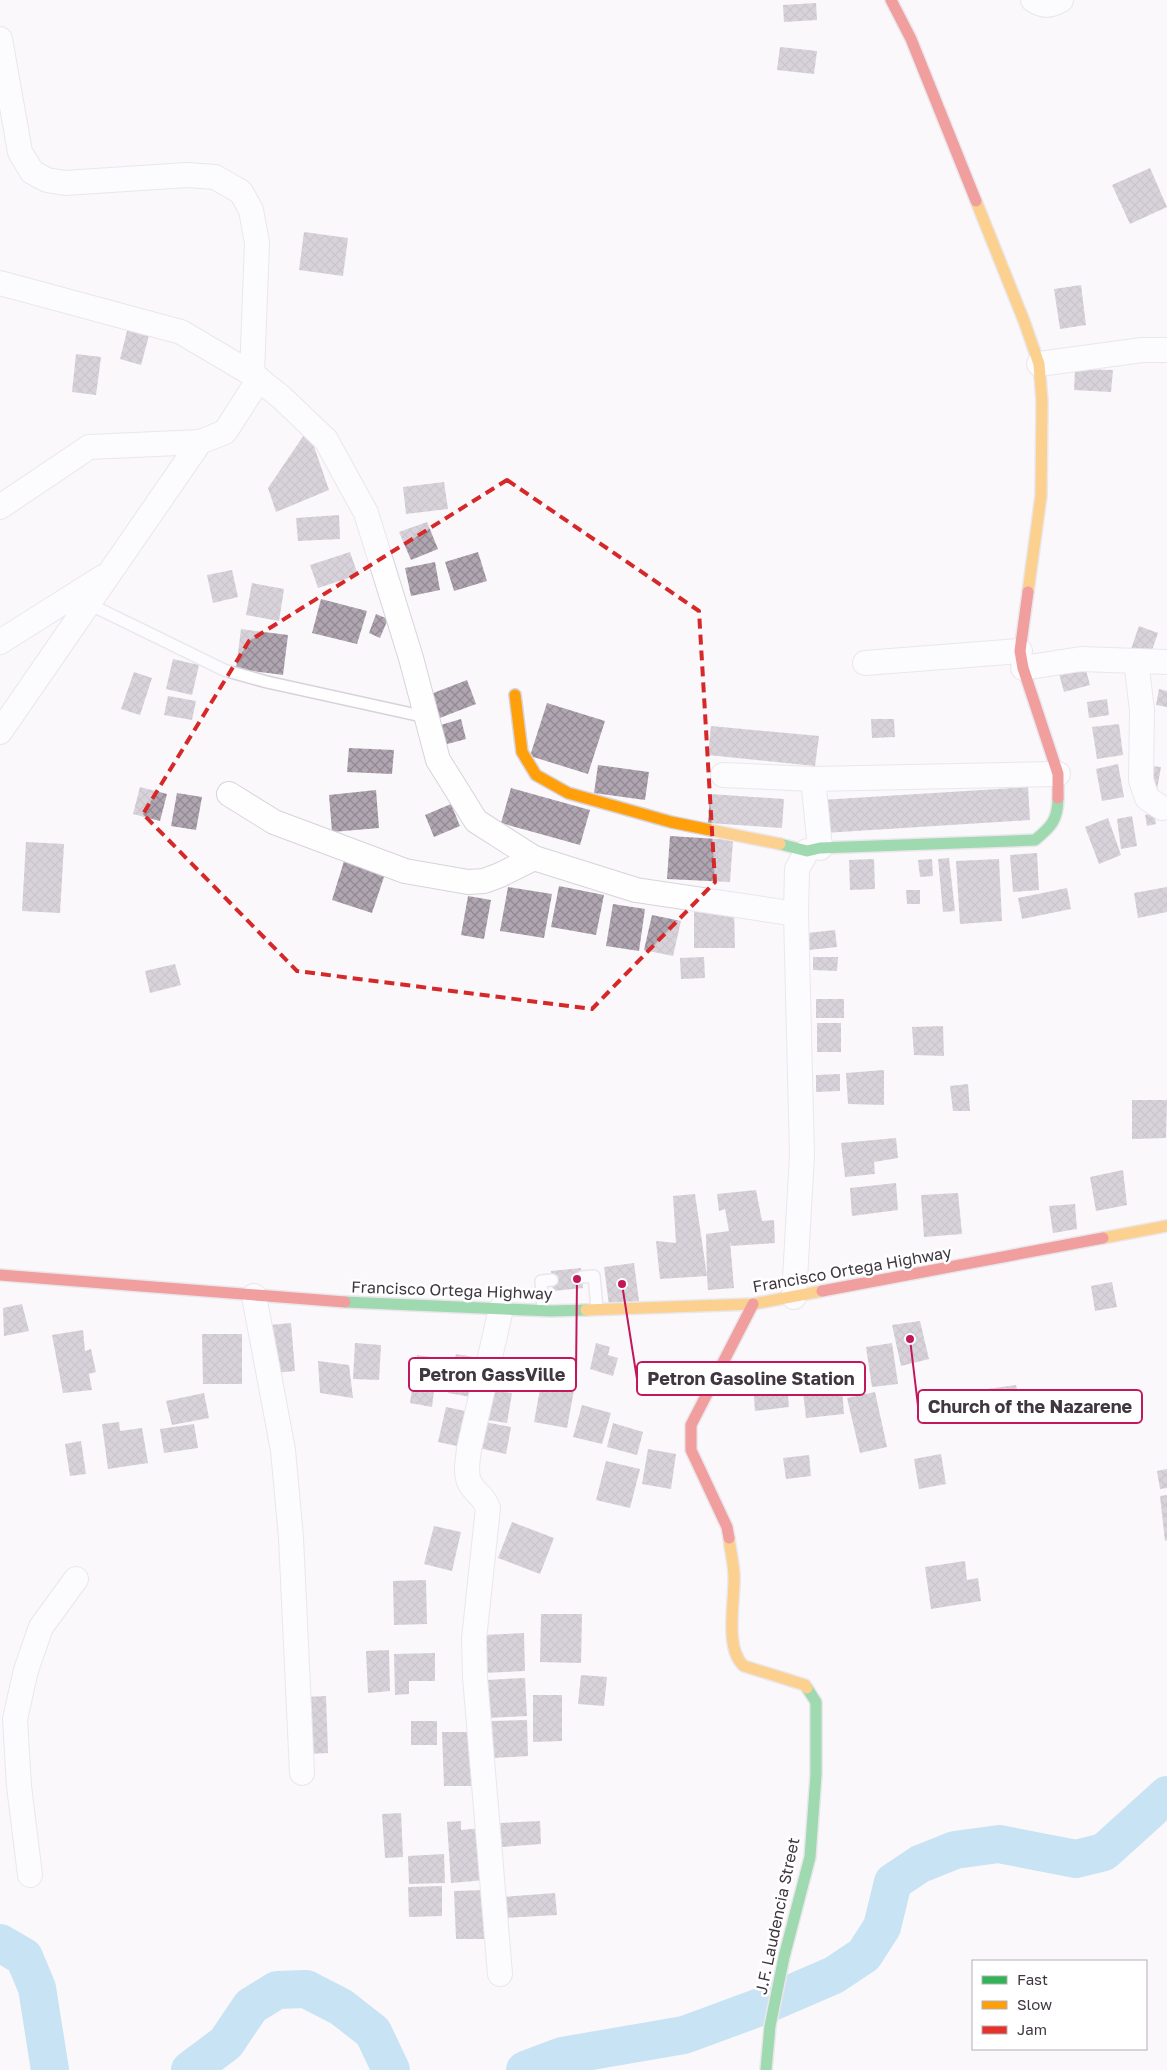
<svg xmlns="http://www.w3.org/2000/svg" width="1167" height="2070" font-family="'Golos Text',sans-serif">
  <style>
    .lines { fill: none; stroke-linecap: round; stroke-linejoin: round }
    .river { stroke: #8dcaea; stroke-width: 38 }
    .building { fill: url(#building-cross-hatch) }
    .lane-casing { stroke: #d8d3da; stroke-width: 14 }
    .street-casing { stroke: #d8d3da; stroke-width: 26 }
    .fast-casing { stroke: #d8d3da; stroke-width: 14 }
    .slow-casing { stroke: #d8d3da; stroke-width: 14 }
    .jam-casing { stroke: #d8d3da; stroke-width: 14 }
    .lane { stroke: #fefefe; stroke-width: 11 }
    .street { stroke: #fefefe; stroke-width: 24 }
    .fast { stroke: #30b455; stroke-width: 11 }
    .slow { stroke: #ff9f0a; stroke-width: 11 }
    .jam { stroke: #e5322d; stroke-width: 11 }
    .marked { fill: none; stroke: #d62828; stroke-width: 4; stroke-dasharray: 10 6; stroke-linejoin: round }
    .labels { text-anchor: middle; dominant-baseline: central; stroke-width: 5; stroke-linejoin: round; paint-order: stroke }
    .street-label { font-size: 16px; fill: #403741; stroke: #fff }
    .leader { fill: none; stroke: #c2185b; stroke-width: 2 }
    .callout-dot { fill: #c2185b; stroke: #fff; stroke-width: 2 }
    .callout { fill: #fff; stroke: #c2185b; stroke-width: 2 }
    .callout-label { font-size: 18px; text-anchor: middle; font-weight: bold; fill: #403741 }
  </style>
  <defs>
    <pattern id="building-cross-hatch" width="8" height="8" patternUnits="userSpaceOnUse" patternTransform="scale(1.25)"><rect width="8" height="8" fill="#b0a6b2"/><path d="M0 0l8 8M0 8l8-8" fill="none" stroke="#918892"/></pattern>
  </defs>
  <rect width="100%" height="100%" fill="#faf8fb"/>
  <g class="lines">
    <!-- river -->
    <g class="river">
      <path d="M0,1943L24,1957L37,1988L50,2070"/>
      <path d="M190,2070L226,2043L251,2006L277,1990L306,1989L341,2007L373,2032L391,2070"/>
      <path d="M525,2070L562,2056L684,2035L760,2007L834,1975L864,1955L882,1927L893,1882L920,1864L955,1850L999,1844L1076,1859L1104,1852L1167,1795"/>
    </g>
  </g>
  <!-- building -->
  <g class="building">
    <path d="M816,3L817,20L784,22L783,5Z"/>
    <path d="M780,47L817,51L814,74L777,70Z"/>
    <path d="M1150,168L1167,207L1130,224L1112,185Z"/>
    <path d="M304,232L348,238L343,276L299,270Z"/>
    <path d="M1081,285L1086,325L1060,329L1054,289Z"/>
    <path d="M129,323L151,328L141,365L120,359Z"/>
    <path d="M76,354L101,357L96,395L72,392Z"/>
    <path d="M1075,369L1113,370L1111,392L1074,390Z"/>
    <path d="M308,429L329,490L276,512L268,488Z"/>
    <path d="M444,482L448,509L406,514L403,487Z"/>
    <path d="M339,515L340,539L298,541L296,518Z"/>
    <path d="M427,522L438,549L411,560L399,532Z"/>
    <path d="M350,552L358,575L318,588L310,565Z"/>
    <path d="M478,552L487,581L454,591L445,562Z"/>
    <path d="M435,562L440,590L411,596L405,568Z"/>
    <path d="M232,570L238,597L213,603L207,575Z"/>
    <path d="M252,583L284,589L279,621L246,615Z"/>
    <path d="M321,599L367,611L357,644L312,633Z"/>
    <path d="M376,614L388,619L380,638L369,633Z"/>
    <path d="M1139,626L1158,633L1150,656L1131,649Z"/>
    <path d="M241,629L288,635L283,675L236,669Z"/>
    <path d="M173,659L199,665L192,695L166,689Z"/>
    <path d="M1084,663L1090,685L1064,692L1058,670Z"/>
    <path d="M134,672L152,678L140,715L121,709Z"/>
    <path d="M467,680L476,704L432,721L423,697Z"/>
    <path d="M1159,689L1167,691V707L1156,705Z"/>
    <path d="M168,696L196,701L192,720L164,715Z"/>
    <path d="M1107,699L1109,715L1089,718L1087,702Z"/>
    <path d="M547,703L605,721L588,774L530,756Z"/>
    <path d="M461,719L466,739L440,746L434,727Z"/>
    <path d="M871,719H894L895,737L872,738Z"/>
    <path d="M1119,724L1123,755L1097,759L1092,727Z"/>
    <path d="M711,726L819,736L815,766L708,755Z"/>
    <path d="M349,748L394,750L392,774L347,772Z"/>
    <path d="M1118,764L1124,797L1102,801L1096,769Z"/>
    <path d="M598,765L649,772L645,800L594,793Z"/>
    <path d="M1152,766L1161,767L1157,789L1148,787Z"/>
    <path d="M140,787L167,794L160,821L133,814Z"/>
    <path d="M1028,787L1030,820L824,833L821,800Z"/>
    <path d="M511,788L590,810L580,845L501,823Z"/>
    <path d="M376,790L379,828L332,832L329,795Z"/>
    <path d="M177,793L202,797L196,830L171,826Z"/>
    <path d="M710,794L784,799L782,828L708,823Z"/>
    <path d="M451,804L460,826L434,837L425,815Z"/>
    <path d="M1154,813L1156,824L1147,826L1145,815Z"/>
    <path d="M1132,816L1137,846L1121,849L1117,819Z"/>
    <path d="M1108,818L1121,855L1099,864L1085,827Z"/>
    <path d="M670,836L733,840L730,882L667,879Z"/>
    <path d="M26,842L64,844L60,913L22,911Z"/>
    <path d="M1037,853L1039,890L1013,892L1010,855Z"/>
    <path d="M345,858L386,871L372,913L332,900Z"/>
    <path d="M949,858L955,911L943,912L938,859Z"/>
    <path d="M874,859L875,889L850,890L849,860Z"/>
    <path d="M932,859L933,876L920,877L918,860Z"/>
    <path d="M999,859L1002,921L960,924L956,861Z"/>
    <path d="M559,886L604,895L596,935L551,927Z"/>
    <path d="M508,887L552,894L544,938L500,931Z"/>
    <path d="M1167,887V912L1138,918L1134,893Z"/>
    <path d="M1067,888L1071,909L1022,919L1018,898Z"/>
    <path d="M906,890H920V904H907Z"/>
    <path d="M468,896L491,900L484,939L461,935Z"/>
    <path d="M613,904L645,909L639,951L606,946Z"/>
    <path d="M734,907L735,948H694V908Z"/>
    <path d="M652,915L681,921L673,956L644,950Z"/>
    <path d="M835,930L837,947L809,950L807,933Z"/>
    <path d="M704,957L705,978L681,979L680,958Z"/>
    <path d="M813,957H838L837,971L813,970Z"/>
    <path d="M175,964L181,985L150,993L145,971Z"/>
    <rect x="816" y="999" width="28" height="19"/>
    <rect x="817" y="1023" width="24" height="29"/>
    <path d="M943,1026L944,1056L914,1055L912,1027Z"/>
    <path d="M884,1070V1105L848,1104L846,1073Z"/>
    <path d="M840,1074V1091L816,1092V1075Z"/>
    <path d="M968,1084L970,1111H953L950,1086Z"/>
    <path d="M1132,1100H1167L1166,1138L1132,1139Z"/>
    <path d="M896,1138L898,1158L874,1162L875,1174L845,1177L841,1143Z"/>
    <path d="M1123,1170L1127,1205L1096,1211L1090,1177Z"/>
    <path d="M896,1183L898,1210L852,1216L850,1188Z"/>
    <path d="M756,1190L762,1221L774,1220L775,1243L731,1246L730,1241L734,1288L708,1290L707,1276L660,1279L656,1241L676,1243L673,1196L695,1194L707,1276L706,1234L729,1231L725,1209L719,1211L717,1194Z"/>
    <path d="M958,1193L962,1234L924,1237L921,1195Z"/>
    <path d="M1075,1204L1077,1229L1053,1233L1049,1206Z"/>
    <path d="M634,1263L639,1301L609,1305L604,1267Z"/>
    <path d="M581,1268L583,1288L553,1291L551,1271Z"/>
    <path d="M1112,1282L1117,1307L1095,1311L1091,1286Z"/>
    <path d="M22,1304L29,1331L4,1336L3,1308Z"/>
    <path d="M920,1321L929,1359L901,1366L892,1325Z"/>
    <path d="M291,1323L295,1371L274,1373L270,1325Z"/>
    <path d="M83,1330L85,1351L91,1349L96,1372L89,1374L92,1390L63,1393L52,1335Z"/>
    <path d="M202,1334H242V1384H203Z"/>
    <path d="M355,1343L381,1345L379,1380L353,1379Z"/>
    <path d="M596,1343L610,1347L608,1355L618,1358L613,1376L590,1369Z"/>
    <path d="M892,1343L898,1384L872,1387L866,1347Z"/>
    <path d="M456,1354L485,1359L477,1398L448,1393Z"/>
    <path d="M417,1355L438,1358L432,1407L410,1403Z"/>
    <path d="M318,1361L349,1365L353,1398L320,1393Z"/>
    <path d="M785,1365L789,1407L755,1411L753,1386L742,1388L740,1369Z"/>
    <path d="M541,1384L574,1390L567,1428L534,1422Z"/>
    <path d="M1016,1385L1020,1405L986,1412L980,1390Z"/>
    <path d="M842,1388L844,1414L806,1418L803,1392Z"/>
    <path d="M486,1389L512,1393L507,1423L481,1419Z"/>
    <path d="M875,1392L887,1447L860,1453L847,1398Z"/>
    <path d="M204,1393L209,1418L172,1425L166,1401Z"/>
    <path d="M582,1405L611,1413L602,1444L573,1437Z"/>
    <path d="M446,1407L470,1412L462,1447L438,1442Z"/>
    <path d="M479,1421L511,1427L506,1454L474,1447Z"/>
    <path d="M119,1422L120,1431L142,1428L148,1463L108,1469L102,1424Z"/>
    <path d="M613,1423L643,1432L637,1455L607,1447Z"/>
    <path d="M194,1424L198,1448L164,1453L160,1429Z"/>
    <path d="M81,1441L86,1474L70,1476L65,1444Z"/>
    <path d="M648,1449L676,1454L671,1489L642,1484Z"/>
    <path d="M941,1454L946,1484L919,1489L914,1459Z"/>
    <path d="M809,1455L811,1476L786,1479L783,1458Z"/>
    <path d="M606,1461L640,1469L630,1508L596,1500Z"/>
    <path d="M1167,1469V1488L1160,1489L1157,1471Z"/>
    <path d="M1167,1495V1540L1165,1541L1160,1496Z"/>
    <path d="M512,1522L554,1538L540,1574L498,1558Z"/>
    <path d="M434,1526L461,1532L452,1571L424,1564Z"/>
    <path d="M965,1561L967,1580L978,1578L981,1601L931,1609L925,1567Z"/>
    <path d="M426,1580L427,1624L394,1625L393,1581Z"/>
    <path d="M541,1614H582L581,1663L540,1662Z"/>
    <path d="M524,1633L525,1671L483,1673L482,1635Z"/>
    <path d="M389,1650L390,1691L368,1693L366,1651Z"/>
    <path d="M435,1653V1681H409V1694L395,1695L394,1654Z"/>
    <path d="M581,1675L607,1677L604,1706L578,1704Z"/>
    <path d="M525,1678L527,1716L488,1718L486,1680Z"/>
    <path d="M533,1695H562V1741L533,1742Z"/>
    <path d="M326,1696L328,1753L307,1754L305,1697Z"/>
    <path d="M527,1720L528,1756L493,1758L492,1721Z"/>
    <rect x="411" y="1721" width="26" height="24"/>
    <path d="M442,1732H472L473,1786H444Z"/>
    <path d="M401,1813L403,1857L385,1858L382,1814Z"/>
    <path d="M461,1821V1830L482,1828L485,1880L451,1883L447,1822Z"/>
    <path d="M540,1821L541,1844L502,1847L500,1823Z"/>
    <path d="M444,1854L445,1883L409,1884L408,1856Z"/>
    <path d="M442,1886V1916L409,1917L408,1887Z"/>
    <path d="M486,1890L488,1939H456L454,1891Z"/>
    <path d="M555,1893L557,1915L505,1918L503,1897Z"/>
  </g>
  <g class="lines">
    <!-- lane casing -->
    <g class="lane-casing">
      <g id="lane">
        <path d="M89,604L224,670L267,682L426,717"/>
        <path d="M582,1277L594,1276L597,1309"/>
        <path d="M543,1311L541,1281L552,1280"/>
      </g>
    </g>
    <!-- street casing -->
    <g class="street-casing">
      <g id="street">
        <path d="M1033,0C1044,7 1050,6 1061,0"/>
        <path d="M0,39L20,152L32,172L47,180L65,183L187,175L215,177L241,192L251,210L257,243L252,374"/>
        <path d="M0,283L181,332L252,374L281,397L326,440L366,513L411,658L438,760L476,821L534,858L636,890L796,914"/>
        <path d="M1039,364L1142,350H1167"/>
        <path d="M0,507L89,447L200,442"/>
        <path d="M0,642L103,577"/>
        <path d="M1136,661L1142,710L1141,780L1147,798L1162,808"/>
        <path d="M865,663L1020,651"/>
        <path d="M1023,668L1081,659L1167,662"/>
        <path d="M0,732L200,442L225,432L259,379"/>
        <path d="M723,775L813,779L1058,774"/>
        <path d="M813,779L820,848"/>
        <path d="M229,794L274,822L405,871L468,882L484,881L500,875L534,858"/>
        <path d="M254,1296L283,1450L291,1538L302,1773"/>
        <path d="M794,1297L802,1155L796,914L797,869L807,851"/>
        <path d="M30,1875L19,1786L15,1719L26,1670L41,1627L76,1579"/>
        <path d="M500,1974L475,1677L474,1639L488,1508C483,1495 477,1495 471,1485C464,1475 468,1460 469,1449L501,1309"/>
      </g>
    </g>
    <!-- fast casing -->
    <g class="fast-casing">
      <g id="fast">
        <path d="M780,844L807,851L820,848L1035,840C1051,827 1058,820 1058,798"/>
        <path d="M345,1302L551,1311L586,1310"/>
        <path d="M766,2070L770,2026L784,1957L810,1857L816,1775V1702L807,1688"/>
      </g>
    </g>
    <!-- slow casing -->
    <g class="slow-casing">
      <g id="slow">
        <path d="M976,201L1024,321L1039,364L1042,401L1041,496L1028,592"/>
        <path d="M515,695L522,752L536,775L568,793L671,822L780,844"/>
        <path d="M1103,1238L1167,1226"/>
        <path d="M586,1310L753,1304L822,1291"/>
        <path d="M729,1538C730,1550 734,1564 734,1576C735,1601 724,1649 744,1666L805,1685L807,1688"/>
      </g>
    </g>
    <!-- jam casing -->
    <g class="jam-casing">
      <g id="jam">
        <path d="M891,0L911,39L976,201"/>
        <path d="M1028,592L1020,651L1023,668L1058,774V798"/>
        <path d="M0,1275L345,1302"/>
        <path d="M822,1291L1103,1238"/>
        <path d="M729,1538L727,1527L691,1450V1425L753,1304"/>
      </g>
    </g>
    <!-- lane -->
    <use href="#lane" class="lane"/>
    <!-- street -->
    <use href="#street" class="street"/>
    <!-- fast -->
    <use href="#fast" class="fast"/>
    <!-- slow -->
    <use href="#slow" class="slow"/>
    <!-- jam -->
    <use href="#jam" class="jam"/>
  </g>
  <!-- marked area -->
  <path d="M0 0H1167V2070H0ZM507,480L699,611L715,882L592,1009L297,971L143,814L249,641Z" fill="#faf8fb" fill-opacity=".55" fill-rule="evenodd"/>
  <path class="marked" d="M507,480L699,611L715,882L592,1009L297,971L143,814L249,641Z"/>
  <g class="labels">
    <!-- street labels -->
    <g class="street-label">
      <text transform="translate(852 1269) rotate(-10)">Francisco Ortega Highway</text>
      <text transform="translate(452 1290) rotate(2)">Francisco Ortega Highway</text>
      <text transform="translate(777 1916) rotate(-78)">J.F. Laudencia Street</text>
    </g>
  </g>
  <!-- callouts -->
  <path class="leader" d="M577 1279L576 1375M622 1284L637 1379M910 1339L918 1406"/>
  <g class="callout-dot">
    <circle cx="577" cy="1279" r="5"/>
    <circle cx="622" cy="1284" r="5"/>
    <circle cx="910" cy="1339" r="5"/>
  </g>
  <g class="callout">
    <rect x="409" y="1358" width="167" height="33" rx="5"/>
    <rect x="637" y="1362" width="228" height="33" rx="5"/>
    <rect x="918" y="1390" width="224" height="33" rx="5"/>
  </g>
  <g class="callout-label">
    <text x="492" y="1381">Petron GassVille</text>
    <text x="751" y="1385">Petron Gasoline Station</text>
    <text x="1030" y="1413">Church of the Nazarene</text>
  </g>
  <!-- legend -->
  <rect x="972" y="1960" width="175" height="90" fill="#ffffff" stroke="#b3afb3"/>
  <rect x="982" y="1976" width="25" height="8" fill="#30b455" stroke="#b3afb3"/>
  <text x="1017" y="1985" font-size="15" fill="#403741">Fast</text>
  <rect x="982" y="2001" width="25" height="8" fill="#ff9f0a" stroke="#b3afb3"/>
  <text x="1017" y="2010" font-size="15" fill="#403741">Slow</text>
  <rect x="982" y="2026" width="25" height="8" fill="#e5322d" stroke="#b3afb3"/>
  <text x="1017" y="2035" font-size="15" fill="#403741">Jam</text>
</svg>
